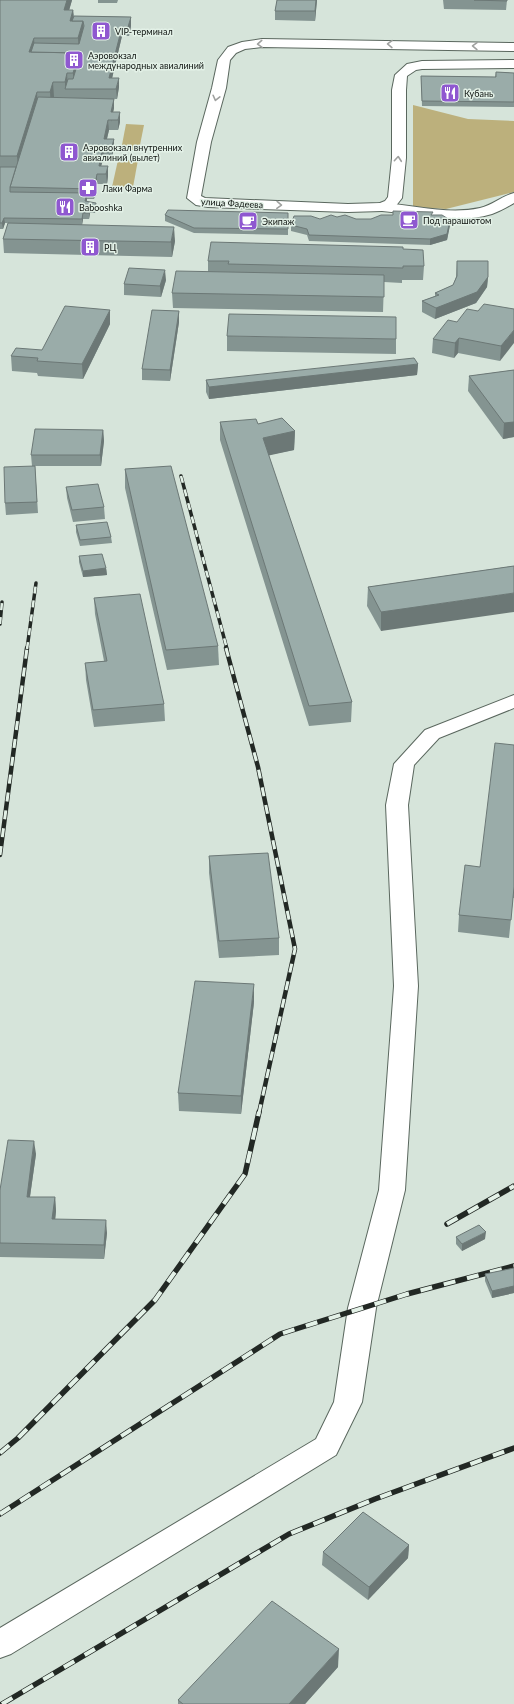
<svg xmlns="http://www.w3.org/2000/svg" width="514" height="1704" font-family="Lato,sans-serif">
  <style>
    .green { fill: #bcb07c }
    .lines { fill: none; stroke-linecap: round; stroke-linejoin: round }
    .street-casing { stroke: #5a675e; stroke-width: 2 }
    .secondary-casing { stroke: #5a675e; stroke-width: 2 }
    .street { fill: #fff; fill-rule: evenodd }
    .secondary { fill: #fff; fill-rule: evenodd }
    .rail-far2-casing { stroke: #222824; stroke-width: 3.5 }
    .rail-far1-casing { stroke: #222824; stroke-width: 4.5 }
    .rail-casing { stroke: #222824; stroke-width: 5.5 }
    .rail-far2 { stroke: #e3f1e7; stroke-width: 2.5; stroke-dasharray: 7; stroke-linecap: butt }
    .rail-far1 { stroke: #e3f1e7; stroke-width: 3; stroke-dasharray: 9; stroke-linecap: butt }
    .rail { stroke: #e3f1e7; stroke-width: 4; stroke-dasharray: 12; stroke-linecap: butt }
    .wall { fill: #849491 }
    .shaded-wall { fill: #6c7876 }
    .building { fill: #9aaca9; stroke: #6c7876 }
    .oneway { stroke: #9fa19f }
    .labels { text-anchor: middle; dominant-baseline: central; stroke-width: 3; stroke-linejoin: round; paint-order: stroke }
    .far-poi-label { font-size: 9px; fill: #0e1310; stroke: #e3f1e7; text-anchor: start }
    .far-street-label { font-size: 9px; fill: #0e1310; stroke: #e3f1e7 }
  </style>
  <rect width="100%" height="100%" fill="#d6e4da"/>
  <!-- green -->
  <g class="green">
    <path d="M413,105L468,119L514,121V192L446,209L413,207Z"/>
    <path d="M126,124L144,125L139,150H121Z"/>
    <path d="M118,160H138L133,187H112Z"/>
  </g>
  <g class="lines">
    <!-- street casing -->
    <g class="street-casing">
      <g id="street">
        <path d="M514,193V203C507,207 500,211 492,214C456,225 418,214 382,211L377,210L375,207L377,204L382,203C414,205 448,215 480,208C493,205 502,196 514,193Z"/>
        <path d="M514,695V708L439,738L414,765L408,805L418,986L405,1190L376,1308L362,1402L336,1455L11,1654L0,1658V1628L316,1439L334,1402L348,1308L379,1190L394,986L386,805L394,764L425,730Z"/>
      </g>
    </g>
    <!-- secondary casing -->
    <g class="secondary-casing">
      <path id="secondary" d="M262,39L514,43V51L262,47L245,49L236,53L230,60L226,88L211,142L201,196L205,198L348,204L380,203L385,201L388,197L392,158V90L395,75L407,64L422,61L514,60V68L422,69L416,70L407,76L406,90V158L402,198L395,207L382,211L348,212L208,207L196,205L187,198L197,142L212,88L218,60L228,47L242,42Z"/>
    </g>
    <!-- street -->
    <use href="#street" class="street"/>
    <!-- secondary -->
    <use href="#secondary" class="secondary"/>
    <!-- rail-far2 casing -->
    <g class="rail-far2-casing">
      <g id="rail-far2">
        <path d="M181,476L227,649"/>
        <path d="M0,624L2,602"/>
        <path d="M27,649L36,583"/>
      </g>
    </g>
    <!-- rail-far1 casing -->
    <g class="rail-far1-casing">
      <g id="rail-far1">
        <path d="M226,648L258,767L295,949L259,1113"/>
        <path d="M0,855L27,648"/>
      </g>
    </g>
    <!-- rail casing -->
    <g class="rail-casing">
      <g id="rail">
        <path d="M447,1224L514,1186"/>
        <path d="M0,1453L18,1438L155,1300L245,1174L259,1112"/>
        <path d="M0,1514L280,1334L407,1294L514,1266"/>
        <path d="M2,1704L289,1534L375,1499L514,1448"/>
      </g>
    </g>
    <!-- rail-far2 -->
    <use href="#rail-far2" class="rail-far2"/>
    <!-- rail-far1 -->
    <use href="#rail-far1" class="rail-far1"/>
    <!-- rail -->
    <use href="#rail" class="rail"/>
  </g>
  <!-- wall -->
  <g class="wall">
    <path d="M0,0H72L69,10H73L74,16L131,17V26L129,36H122L112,78L119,87L117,99H114V108L113,112L120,122L118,130H109L107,139L114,149L112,156H104L101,166H108V176L107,184H97L94,199H87V201L96,208L95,213H90L89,219H83L82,225L175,241L172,257L4,253L3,239L8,223H5L3,229H0Z"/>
    <path d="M98,0H118L117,3H98Z"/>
    <path d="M277,0H317L315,21L275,20V11Z"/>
    <path d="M443,0H507L506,10L444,9Z"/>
    <path d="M496,72L514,73V107L422,106L421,76L495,77Z"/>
    <path d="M288,213V235L194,233L165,221V215Z"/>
    <path d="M393,215H433L450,220V225L447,240L430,245L309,241L307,235L291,231V225L320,219L337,217L356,219H371Z"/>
    <path d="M403,249L424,266L423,280H402V283L384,282L383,312L173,308L172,293L208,272V261Z"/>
    <path d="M457,261L488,277L487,287L476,303L435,319L422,312V301L435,296V293L453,285L456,277Z"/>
    <path d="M166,280L161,297L124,295V284Z"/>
    <path d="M514,309L500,361L458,353L454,358L432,353L433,339L457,322L478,311Z"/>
    <path d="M110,310V324L83,379L38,376L37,373L12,371L11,356L42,350Z"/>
    <path d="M179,311V322L170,381L142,380V369Z"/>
    <path d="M227,336L396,339V354L227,351Z"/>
    <path d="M418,364L417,375L209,399L206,392V380Z"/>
    <path d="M514,370V437L503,439L468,391L469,376Z"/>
    <path d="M220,422L258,424L295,431L294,450L268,455L352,702L351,722L309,726L220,440Z"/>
    <path d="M103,430L104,441L101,466H35L38,513L6,515L5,503L32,466L31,455Z"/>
    <path d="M125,469L218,646L219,665L167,670L125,488Z"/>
    <path d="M66,487L104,507L105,519L73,522L67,498Z"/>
    <path d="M76,525L111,537L112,543L80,546L76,532Z"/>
    <path d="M79,556L106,568L107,575L83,577L79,562Z"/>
    <path d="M514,566L381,631L367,606L368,587Z"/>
    <path d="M94,598L164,704L165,721L94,727L86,680L85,663L104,661L95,614Z"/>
    <path d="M514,745V898H513L509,938L458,932L459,915L480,867Z"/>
    <path d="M209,856L279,938V955L219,958L209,873Z"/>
    <path d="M254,1002L241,1114L179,1111L178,1093Z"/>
    <path d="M36,1154L30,1197H55L56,1211L55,1219L107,1233L104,1259L0,1257V1190Z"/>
    <path d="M456,1237L485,1239L462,1251L456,1244Z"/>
    <path d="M514,1268V1293L492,1298L485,1281V1274Z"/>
    <path d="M409,1545L408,1558L368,1600L322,1565L323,1552Z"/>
    <path d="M338,1667L305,1704H178V1700Z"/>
  </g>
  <!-- shaded-wall -->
  <g class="shaded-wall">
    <path d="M67,0H72L65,25L64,10Z"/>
    <path d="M316,0H317L315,21V11Z"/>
    <path d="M73,10L74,25L70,21Z"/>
    <path d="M131,17V26L129,36L128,27Z"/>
    <path d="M83,21L84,36L79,53L78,38Z"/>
    <path d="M122,27V36L110,87L109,78Z"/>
    <path d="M34,38L35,53L29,52Z"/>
    <path d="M79,53V68L74,88L73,73Z"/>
    <path d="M67,73L68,89H65V82Z"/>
    <path d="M119,78V87L117,99L116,89Z"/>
    <path d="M53,82L54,97L51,107L50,92Z"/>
    <path d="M37,92L38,107L18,167L17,156Z"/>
    <path d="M114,99V108L111,122V112Z"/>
    <path d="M120,112V122L118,130V120Z"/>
    <path d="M108,120L109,130L105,146L104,139Z"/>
    <path d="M114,139V149L112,156V146Z"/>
    <path d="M103,146L104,156L99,174V166Z"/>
    <path d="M108,166V176L107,184L106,174Z"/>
    <path d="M97,174V184L94,199V189Z"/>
    <path d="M87,193V199L85,207V201Z"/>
    <path d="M96,203V208L95,213V208Z"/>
    <path d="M90,208V213L89,219V213Z"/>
    <path d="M83,213V219L82,225V219Z"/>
    <path d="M4,218L5,223L3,229L2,223Z"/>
    <path d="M450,220V225L447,240L430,245V239Z"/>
    <path d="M174,227L175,241L172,257L171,242Z"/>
    <path d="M165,270L166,280L161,297L160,286Z"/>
    <path d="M488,277L487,287L476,303L435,319L436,308Z"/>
    <path d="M110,310V324L83,379L82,364Z"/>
    <path d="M179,311V322L170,381V370Z"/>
    <path d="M514,330V343L500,361L501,346Z"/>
    <path d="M459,338L458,353L454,358L455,343Z"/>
    <path d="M418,364L417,375L209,399V387Z"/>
    <path d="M514,422V437L503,439L504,423Z"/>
    <path d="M103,430L104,441L101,466L100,455Z"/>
    <path d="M295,431L294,450L262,457L263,438Z"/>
    <path d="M106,568L107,575L83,577V571Z"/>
    <path d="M514,593V612L381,631V612Z"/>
    <path d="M254,984V1002L241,1114V1096Z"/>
    <path d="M34,1141L36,1154L28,1210L27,1197Z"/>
    <path d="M55,1197L56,1211L54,1232L52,1219Z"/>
    <path d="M106,1220L107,1233L104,1259V1245Z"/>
    <path d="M486,1232L485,1239L462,1251V1244Z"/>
    <path d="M514,1286V1293L492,1298V1291Z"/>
    <path d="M409,1545L408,1558L368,1600L369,1587Z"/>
    <path d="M339,1649L338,1667L305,1704H289Z"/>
  </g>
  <!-- building -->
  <g class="building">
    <path d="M0,0H67L64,10H73L70,21H83L78,38H34L29,52L79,53L73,73H67L65,82H53L50,92H37L17,156H0Z"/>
    <path d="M277,0H316L315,11H275Z"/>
    <path d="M474,0H507V1Z"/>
    <path d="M74,16L131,17L128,27H122L109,78H119L116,89H65L68,79H73L79,59V53L31,52L34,43L79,44L84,26L83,21H72Z"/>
    <path d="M496,72L514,73V102L422,101L421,76L496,77Z"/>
    <path d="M38,97L114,99L111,112H120L118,120H108L104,139H114L112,146H103L99,166H108L106,174H97L94,189L10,187Z"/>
    <path d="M0,167H16L10,187V192L87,193L85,201L96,203L95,208H90L89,213H83L82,219L4,218L2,223H0Z"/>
    <path d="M168,210L288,213V229L194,228L165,215Z"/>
    <path d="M393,211L433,212L431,215H442L450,220L447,234L430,239L309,235L307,229L291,225L294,216H311L320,219L331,215L337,217L345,215L356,219H371L381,215H393Z"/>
    <path d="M8,223L174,227L171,242L3,239Z"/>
    <path d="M211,242L403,247V249L423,250L424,266H403V268L228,264L229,261H208Z"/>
    <path d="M457,261H488V277L477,292L436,308L422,301L439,295L435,293L453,285L457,276Z"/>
    <path d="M129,268L165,270L160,286L124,284Z"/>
    <path d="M176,271L384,275V297L172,293Z"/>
    <path d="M484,304L514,309V330L501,346L459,338L455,343L433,339L448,320L457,322L467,309L478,311Z"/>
    <path d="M65,306L110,310L82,364L37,361L38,358L11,356L16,348L42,350Z"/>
    <path d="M152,310L179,311L170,370L142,369Z"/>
    <path d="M229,314L396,317V339L227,336Z"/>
    <path d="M414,358L418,364L209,387L206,380Z"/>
    <path d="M514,370V422L504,423L469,376Z"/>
    <path d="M282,418L295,431L263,438L352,702L309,706L220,422L256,419L258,424Z"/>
    <path d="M35,429L103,430L100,455H31Z"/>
    <path d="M35,466L37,502L5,503L4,467Z"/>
    <path d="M171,466L218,646L166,650L125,469Z"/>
    <path d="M98,484L104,507L72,510L66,487Z"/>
    <path d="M107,522L111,537L80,540L76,525Z"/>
    <path d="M102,554L106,568L83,571L79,556Z"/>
    <path d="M514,566V593L381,612L368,587Z"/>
    <path d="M140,594L164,704L93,710L85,663L107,661L94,598Z"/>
    <path d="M495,743L514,745V887L511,920L459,915L465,865L480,867Z"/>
    <path d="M268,853L279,938L219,941L209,856Z"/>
    <path d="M195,981L254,984L241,1096L178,1093Z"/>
    <path d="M8,1140L34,1141L27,1197H55L52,1219L106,1220L104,1245L0,1243V1190Z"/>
    <path d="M479,1225L486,1232L462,1244L456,1237Z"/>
    <path d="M514,1268V1286L492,1291L485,1274Z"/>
    <path d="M363,1512L409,1545L369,1587L323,1552Z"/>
    <path d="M272,1601L339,1649L289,1704H183L178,1700Z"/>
  </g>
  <!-- one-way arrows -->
  <defs><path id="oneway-chevron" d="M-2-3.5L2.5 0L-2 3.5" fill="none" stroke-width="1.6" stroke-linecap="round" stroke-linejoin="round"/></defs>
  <g class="oneway">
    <use href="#oneway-chevron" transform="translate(260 44) rotate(176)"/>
    <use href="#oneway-chevron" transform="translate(390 44) rotate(-179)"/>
    <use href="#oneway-chevron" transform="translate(475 46) rotate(-179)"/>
    <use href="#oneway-chevron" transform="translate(216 98) rotate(104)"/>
    <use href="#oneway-chevron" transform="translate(398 159) rotate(-85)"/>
    <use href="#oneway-chevron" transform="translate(279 205) rotate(2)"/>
  </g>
  <!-- icons -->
  <defs>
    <g id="building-square" transform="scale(1)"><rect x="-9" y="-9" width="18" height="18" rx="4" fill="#8f58d0" stroke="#e3f1e7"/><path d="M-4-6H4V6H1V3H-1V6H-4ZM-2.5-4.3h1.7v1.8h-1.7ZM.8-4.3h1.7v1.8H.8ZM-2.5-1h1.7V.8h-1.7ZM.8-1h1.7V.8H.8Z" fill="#fff"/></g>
    <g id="restaurant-square" transform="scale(1)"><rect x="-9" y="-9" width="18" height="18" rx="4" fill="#8f58d0" stroke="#e3f1e7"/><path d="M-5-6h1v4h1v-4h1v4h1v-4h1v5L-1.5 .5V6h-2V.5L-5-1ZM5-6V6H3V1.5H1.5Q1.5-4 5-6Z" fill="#fff"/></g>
    <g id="pharmacy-square" transform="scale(1)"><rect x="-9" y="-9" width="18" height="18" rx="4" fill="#8f58d0" stroke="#e3f1e7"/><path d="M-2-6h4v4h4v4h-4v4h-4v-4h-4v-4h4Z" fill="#fff"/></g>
    <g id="cafe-square" transform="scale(1)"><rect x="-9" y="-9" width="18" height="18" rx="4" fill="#8f58d0" stroke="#e3f1e7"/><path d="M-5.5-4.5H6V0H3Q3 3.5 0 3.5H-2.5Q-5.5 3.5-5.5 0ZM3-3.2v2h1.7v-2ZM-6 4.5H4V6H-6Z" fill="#fff"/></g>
  </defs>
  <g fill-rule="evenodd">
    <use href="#building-square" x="101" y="31"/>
    <use href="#building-square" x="74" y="60"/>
    <use href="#restaurant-square" x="450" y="93"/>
    <use href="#building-square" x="69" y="152"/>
    <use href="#pharmacy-square" x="88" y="188"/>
    <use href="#restaurant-square" x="65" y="207"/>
    <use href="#cafe-square" x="409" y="220"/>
    <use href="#cafe-square" x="248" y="221"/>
    <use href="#building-square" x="90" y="247"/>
  </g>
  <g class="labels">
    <!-- far-poi labels -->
    <g class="far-poi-label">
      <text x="115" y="31">VIP-терминал</text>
      <text x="88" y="55">Аэровокзал<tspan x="88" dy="10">международных авиалиний</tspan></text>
      <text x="464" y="93">Кубань</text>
      <text x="83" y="147">Аэровокзал внутренних<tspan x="83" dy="10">авиалиний (вылет)</tspan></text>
      <text x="102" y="188">Лаки Фарма</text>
      <text x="79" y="207">Babooshka</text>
      <text x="423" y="220">Под парашютом</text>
      <text x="262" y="221">Экипаж</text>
      <text x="104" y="247">РЦ</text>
    </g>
    <!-- far-street labels -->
    <g class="far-street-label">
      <text transform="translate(232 203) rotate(3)">улица Фадеева</text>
    </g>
  </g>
</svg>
